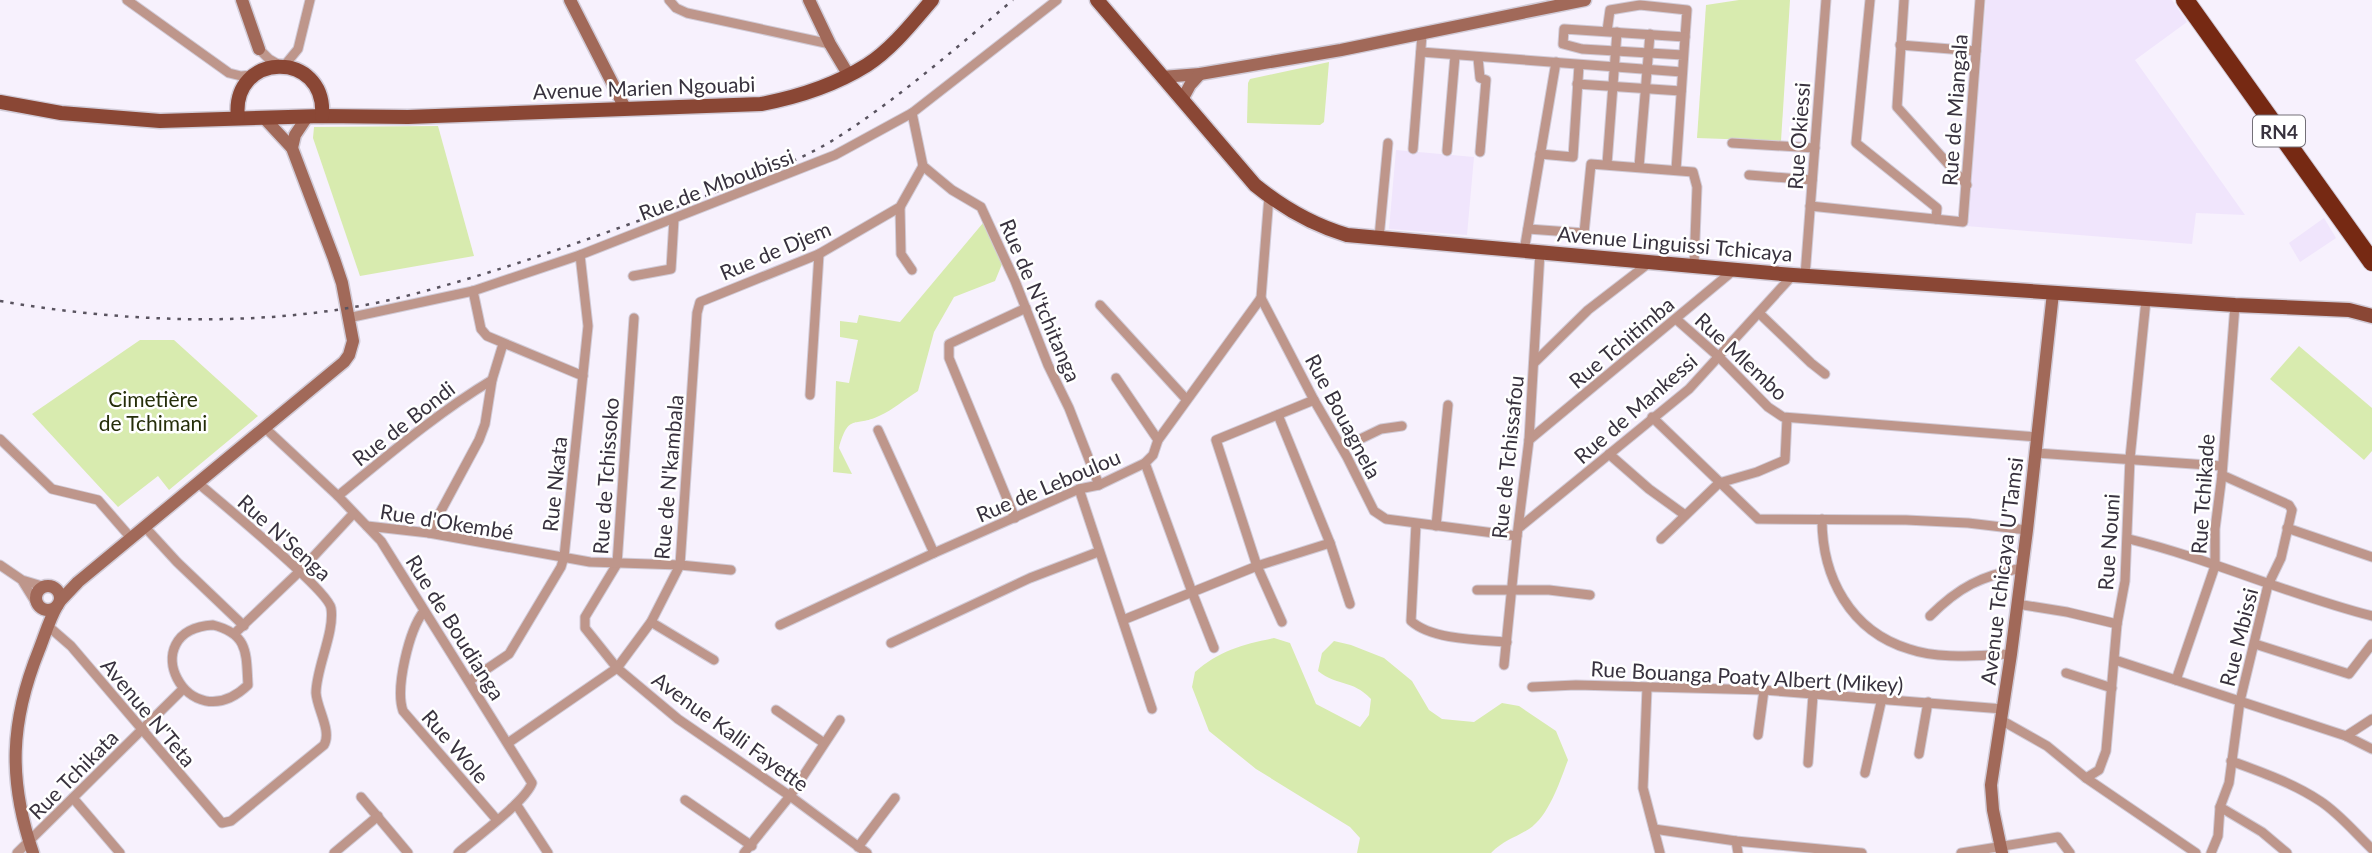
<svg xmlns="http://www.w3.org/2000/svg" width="2372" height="853" font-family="Lato,sans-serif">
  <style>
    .built { fill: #f0e5fc }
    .green { fill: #d8ebaf }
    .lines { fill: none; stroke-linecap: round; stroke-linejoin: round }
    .street-casing { stroke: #d1cbd7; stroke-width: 11 }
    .secondary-casing { stroke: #d1cbd7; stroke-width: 15 }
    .primary-casing { stroke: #d1cbd7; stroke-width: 17 }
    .highway-casing { stroke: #d1cbd7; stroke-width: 20 }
    .street { stroke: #be968b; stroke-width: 9 }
    .secondary { stroke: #a16959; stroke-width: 12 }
    .primary { stroke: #8a4735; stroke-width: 14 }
    .highway { stroke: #762913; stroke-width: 18 }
    .rail { stroke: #59535f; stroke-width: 2.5; stroke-dasharray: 3.5 7; stroke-linecap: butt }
    .labels { text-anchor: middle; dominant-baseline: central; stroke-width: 5; stroke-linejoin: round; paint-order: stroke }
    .shield { fill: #fff; stroke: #747078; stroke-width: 2 }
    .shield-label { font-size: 19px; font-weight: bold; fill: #38323e }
    .street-label { font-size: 21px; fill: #38323e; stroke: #fff }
    .park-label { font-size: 21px; fill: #252e0a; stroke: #fff }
  </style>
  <rect width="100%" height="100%" fill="#f7f1fd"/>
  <!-- built -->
  <g class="built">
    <path d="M1986,0H2172L2187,22L2135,60L2245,215L2196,213L2192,244L1966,226Z"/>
    <path d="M1396,150L1474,157L1467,235L1389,229Z"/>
    <path d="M2324,218L2336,238L2300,262L2289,243Z"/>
  </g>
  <!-- green -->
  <g class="green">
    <path d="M1739,0H1790L1781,141L1697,138L1706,5Z"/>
    <path d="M1329,62L1324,122L1320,125L1247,123L1248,83L1250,79Z"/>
    <path d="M438,126L474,256L360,276L313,138L314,127Z"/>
    <path d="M983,223L1002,264L995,281L954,297L934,332L918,391C905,399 893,410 879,416C854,428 849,412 839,448L852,474L833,472L836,381L849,383L858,340L840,337V321L857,323L859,315L900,322Z"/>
    <path d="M140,340H174L258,416L169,490L158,476L118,507L32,414Z"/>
    <path d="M2299,346L2372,408V451L2364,460L2270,379Z"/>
    <path d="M1274,638L1290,643L1316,704L1360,727L1369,715L1371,699C1352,679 1338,687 1318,671L1322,653L1334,641L1351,645L1384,658L1412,681L1429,710L1442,719L1474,722L1502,703L1519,706L1556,731L1568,760C1560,781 1549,816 1529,829C1515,838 1504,840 1491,853H1357L1360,838L1350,827L1256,769L1209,731L1192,687L1195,672C1218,651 1244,644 1274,638Z"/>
  </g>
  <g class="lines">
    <!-- street casing -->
    <g class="street-casing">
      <g id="street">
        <path d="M127,0L229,73L241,76L252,75"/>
        <path d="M669,0L676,8L687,13L830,44"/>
        <path d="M1870,0L1856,143L1937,208L1936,219"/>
        <path d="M1904,0L1897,107L1967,185"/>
        <path d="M1607,31L1610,10L1640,5L1687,10L1685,37"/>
        <path d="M1900,45L1976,51"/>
        <path d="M259,49L269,59L281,66"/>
        <path d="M1421,52L1682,72"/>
        <path d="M1478,58L1480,78L1486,80L1480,152"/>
        <path d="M284,66L298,49L310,0"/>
        <path d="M1577,84L1681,91"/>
        <path d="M912,113L923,166L952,190L981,207L1015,281L1048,365L1069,408L1099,485"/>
        <path d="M1732,143L1815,148"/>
        <path d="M1413,149L1422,35"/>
        <path d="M1447,151L1455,56"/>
        <path d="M1540,154L1573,157L1579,65"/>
        <path d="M1607,164L1617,32"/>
        <path d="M1639,167L1650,34"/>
        <path d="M1676,170L1685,37L1564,29L1563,44L1582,49L1683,55"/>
        <path d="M1749,175L1812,180"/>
        <path d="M1269,196L1261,298L1314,400L1347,457L1374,511L1386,519L1517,536"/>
        <path d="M1810,206L1963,222L1980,0"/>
        <path d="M900,207L901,254L912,270"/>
        <path d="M1528,229L1584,233L1591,164L1693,172L1697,187L1694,266"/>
        <path d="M1379,238L1388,143"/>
        <path d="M1524,251L1556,62"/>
        <path d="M633,276L671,269L674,219"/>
        <path d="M1805,276L1826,0"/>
        <path d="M473,291L481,329L487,336L583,376"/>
        <path d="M1100,305L1186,399"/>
        <path d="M1760,314L1811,363L1825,374"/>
        <path d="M348,318L473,291L580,255L835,155L912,113L1057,0"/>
        <path d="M634,318L617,564L585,617V628L617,668L678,719L790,796L867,853"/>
        <path d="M1676,319L1718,356L1768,407L1783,417L2037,437"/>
        <path d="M1534,363L1588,310L1649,263"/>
        <path d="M1116,378L1158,440"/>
        <path d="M810,395L819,254"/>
        <path d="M1278,415L1330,543L1350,604"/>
        <path d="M1652,417L1758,519L1906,520L1968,523L2027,530"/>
        <path d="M265,428L338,496L381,541L532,783C525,802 475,838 458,853"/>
        <path d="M878,430L934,553"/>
        <path d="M0,439L52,489L98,500L131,538"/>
        <path d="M1529,440L1734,270"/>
        <path d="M1341,444L1354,442L1381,429L1402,426"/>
        <path d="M2036,453L2222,466"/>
        <path d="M1609,454L1649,489L1685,515"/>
        <path d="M1145,463L1192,592L1214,648"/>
        <path d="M1079,489L1152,709"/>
        <path d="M338,496C387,456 437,413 492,380"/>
        <path d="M1015,518L949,358V344L1026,308"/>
        <path d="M1822,519C1822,577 1850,631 1909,649C1941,660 1978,655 2011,654"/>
        <path d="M1416,524L1411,621C1432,640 1480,640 1507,642"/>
        <path d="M144,526L177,562L244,626"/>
        <path d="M367,526L429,533L590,562L680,565L731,570"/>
        <path d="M1436,526L1448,405"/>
        <path d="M1520,527L1689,389L1793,275"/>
        <path d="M2287,528L2372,557"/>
        <path d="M429,533L479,440L485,424L492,380L503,344"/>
        <path d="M1661,539L1719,483L1757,472L1785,460L1787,418"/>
        <path d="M2129,539C2211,559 2289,595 2372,616"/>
        <path d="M0,565L22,580L42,586"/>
        <path d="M23,582L36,603"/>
        <path d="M1477,590H1549L1590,595"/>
        <path d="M2017,604L2067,612L2117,624"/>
        <path d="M424,611C409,630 395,688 403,711L497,820"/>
        <path d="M1930,616C1959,587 1981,576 2022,568"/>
        <path d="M1123,620L1257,566L1330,543"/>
        <path d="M651,622L714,660"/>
        <path d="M1282,622L1257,566L1216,440L1314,400"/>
        <path d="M213,625C249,634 246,654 248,685C187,743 132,630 213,625Z"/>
        <path d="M780,625L934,553L1079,489L1099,485L1145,463L1153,455L1158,440L1261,298"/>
        <path d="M48,626L71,646L222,823L231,821L324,745C332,731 317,709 316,693C316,668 335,632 331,608C328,590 219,501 198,483"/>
        <path d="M234,634L300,571L353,514"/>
        <path d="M891,643L1030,578L1098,552"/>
        <path d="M2255,644L2349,674L2372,644"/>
        <path d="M2115,660L2346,736L2372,749"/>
        <path d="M1504,665L1517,536L1529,440L1540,252"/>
        <path d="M2066,673L2112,688"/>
        <path d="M2176,680L2215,566V529L2222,475L2235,305"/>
        <path d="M469,681L509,654L561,567L564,557L588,326L580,255"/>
        <path d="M1532,687L1576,685L1764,690L2003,709"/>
        <path d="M1647,688L1643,788L1660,853"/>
        <path d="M776,710L824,743"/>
        <path d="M2001,720L2047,746L2086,778L2196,853"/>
        <path d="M1758,735L1764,690"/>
        <path d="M2346,736L2372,719"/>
        <path d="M508,743L617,668L651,622L680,565L697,313L700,302L819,254L900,207L923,166"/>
        <path d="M1919,754L1928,702"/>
        <path d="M2231,761C2261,772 2293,783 2320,801C2340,814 2355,833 2372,849"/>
        <path d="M1808,763L1813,695"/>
        <path d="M1865,773L1882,698"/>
        <path d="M2086,778L2099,770L2106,751L2117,624L2125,581L2130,458L2146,300"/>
        <path d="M361,797L408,853"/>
        <path d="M73,798L120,853"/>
        <path d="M685,800L752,846"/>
        <path d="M516,804L548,853"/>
        <path d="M2220,807L2262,832L2287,853"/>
        <path d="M1654,829L1736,841L1862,853"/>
        <path d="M1736,841L1738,853"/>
        <path d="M858,847L895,798"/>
        <path d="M17,853L183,689"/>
        <path d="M334,853L378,816"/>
        <path d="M744,853L790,796L840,720"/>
        <path d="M1961,853L2058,837L2070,853"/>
        <path d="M2211,853L2218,836L2220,807L2229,783L2240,701L2268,585L2281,558L2292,510L2289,505L2222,475"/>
      </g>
    </g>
    <!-- secondary casing -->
    <g class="secondary-casing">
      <g id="secondary">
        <path d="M242,0L259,49"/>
        <path d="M570,0L625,108"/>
        <path d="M809,0L830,44L848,74"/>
        <path d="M1162,77L1200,74L1341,50L1585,0"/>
        <path d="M1182,100L1190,85L1200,74"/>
        <path d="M292,148L295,135L307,117"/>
        <circle cx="48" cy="598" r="12"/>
        <path d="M60,601L78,582L344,362L349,355L353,341L342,283L334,259L292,148L265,119"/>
        <path d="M33,853C8,780 10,722 39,650C45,635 49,620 57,606"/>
        <path d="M2002,853L1993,810L1991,785L2011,654L2027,530L2053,293"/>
      </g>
    </g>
    <!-- primary casing -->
    <g class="primary-casing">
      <g id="primary">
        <path d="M1097,0L1255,185C1282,207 1313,225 1347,235L1793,275L2235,305L2349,310L2372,316"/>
        <path d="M0,102L61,113L160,121L322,116L408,117L761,104C798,97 835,85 867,65C892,49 913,22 932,0"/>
        <path d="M238,118C230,51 327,49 322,116"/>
      </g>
    </g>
    <!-- highway casing -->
    <g class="highway-casing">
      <path id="highway" d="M2185,0L2372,262"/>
    </g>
    <!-- street -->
    <use href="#street" class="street"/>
    <!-- secondary -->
    <use href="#secondary" class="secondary"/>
    <!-- primary -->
    <use href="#primary" class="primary"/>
    <!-- highway -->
    <use href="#highway" class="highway"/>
    <!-- rail -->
    <path class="rail" d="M0,301C133,324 282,329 414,294C490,274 564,248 638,221C671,210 703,197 736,184C770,171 804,158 835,139C898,99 956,48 1013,0"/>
  </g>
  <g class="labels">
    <!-- shield labels -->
    <rect class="shield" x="2253" y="115.5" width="52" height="31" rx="5"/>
    <g class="shield-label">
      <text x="2279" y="131">RN4</text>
    </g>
    <!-- street labels -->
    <g class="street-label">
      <text transform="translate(644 87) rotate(-2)">Avenue Marien Ngouabi</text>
      <text transform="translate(1954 110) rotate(-86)">Rue de Miangala</text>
      <text transform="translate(1798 136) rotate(-86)">Rue Okiessi</text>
      <text transform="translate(716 184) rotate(-21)">Rue de Mboubissi</text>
      <text transform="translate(1675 243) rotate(5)">Avenue Linguissi Tchicaya</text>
      <text transform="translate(775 250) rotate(-23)">Rue de Djem</text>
      <text transform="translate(1041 300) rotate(67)">Rue de N'tchitanga</text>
      <text transform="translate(1621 342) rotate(-40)">Rue Tchitimba</text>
      <text transform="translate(1742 356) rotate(43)">Rue Mlembo</text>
      <text transform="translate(1635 408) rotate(-41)">Rue de Mankessi</text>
      <text transform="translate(1344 416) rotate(62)">Rue Bouagnela</text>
      <text transform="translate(403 423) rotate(-38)">Rue de Bondi</text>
      <text transform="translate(1507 457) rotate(-84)">Rue de Tchissafou</text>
      <text transform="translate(605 476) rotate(-86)">Rue de Tchissoko</text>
      <text transform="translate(668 477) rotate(-85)">Rue de N'kambala</text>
      <text transform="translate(554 484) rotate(-84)">Rue Nkata</text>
      <text transform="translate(1048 485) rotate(-23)">Rue de Leboulou</text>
      <text transform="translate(2202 494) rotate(-86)">Rue Tchikade</text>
      <text transform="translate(447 521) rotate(9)">Rue d'Okembé</text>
      <text transform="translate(285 537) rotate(42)">Rue N'Senga</text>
      <text transform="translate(2108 542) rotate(-86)">Rue Nouni</text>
      <text transform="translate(2001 571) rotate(-83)">Avenue Tchicaya U'Tamsi</text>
      <text transform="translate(456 627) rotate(58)">Rue de Boudianga</text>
      <text transform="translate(2238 637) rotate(-76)">Rue Mbissi</text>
      <text transform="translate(1747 676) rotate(3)">Rue Bouanga Poaty Albert (Mikey)</text>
      <text transform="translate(149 712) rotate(50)">Avenue N'Teta</text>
      <text transform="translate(731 731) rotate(36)">Avenue Kalli Fayette</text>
      <text transform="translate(456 746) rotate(49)">Rue Wole</text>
      <text transform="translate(73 774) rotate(-45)">Rue Tchikata</text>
    </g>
    <!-- park labels -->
    <g class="park-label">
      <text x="153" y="398">Cimetière<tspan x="153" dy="24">de Tchimani</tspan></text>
    </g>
  </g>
</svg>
